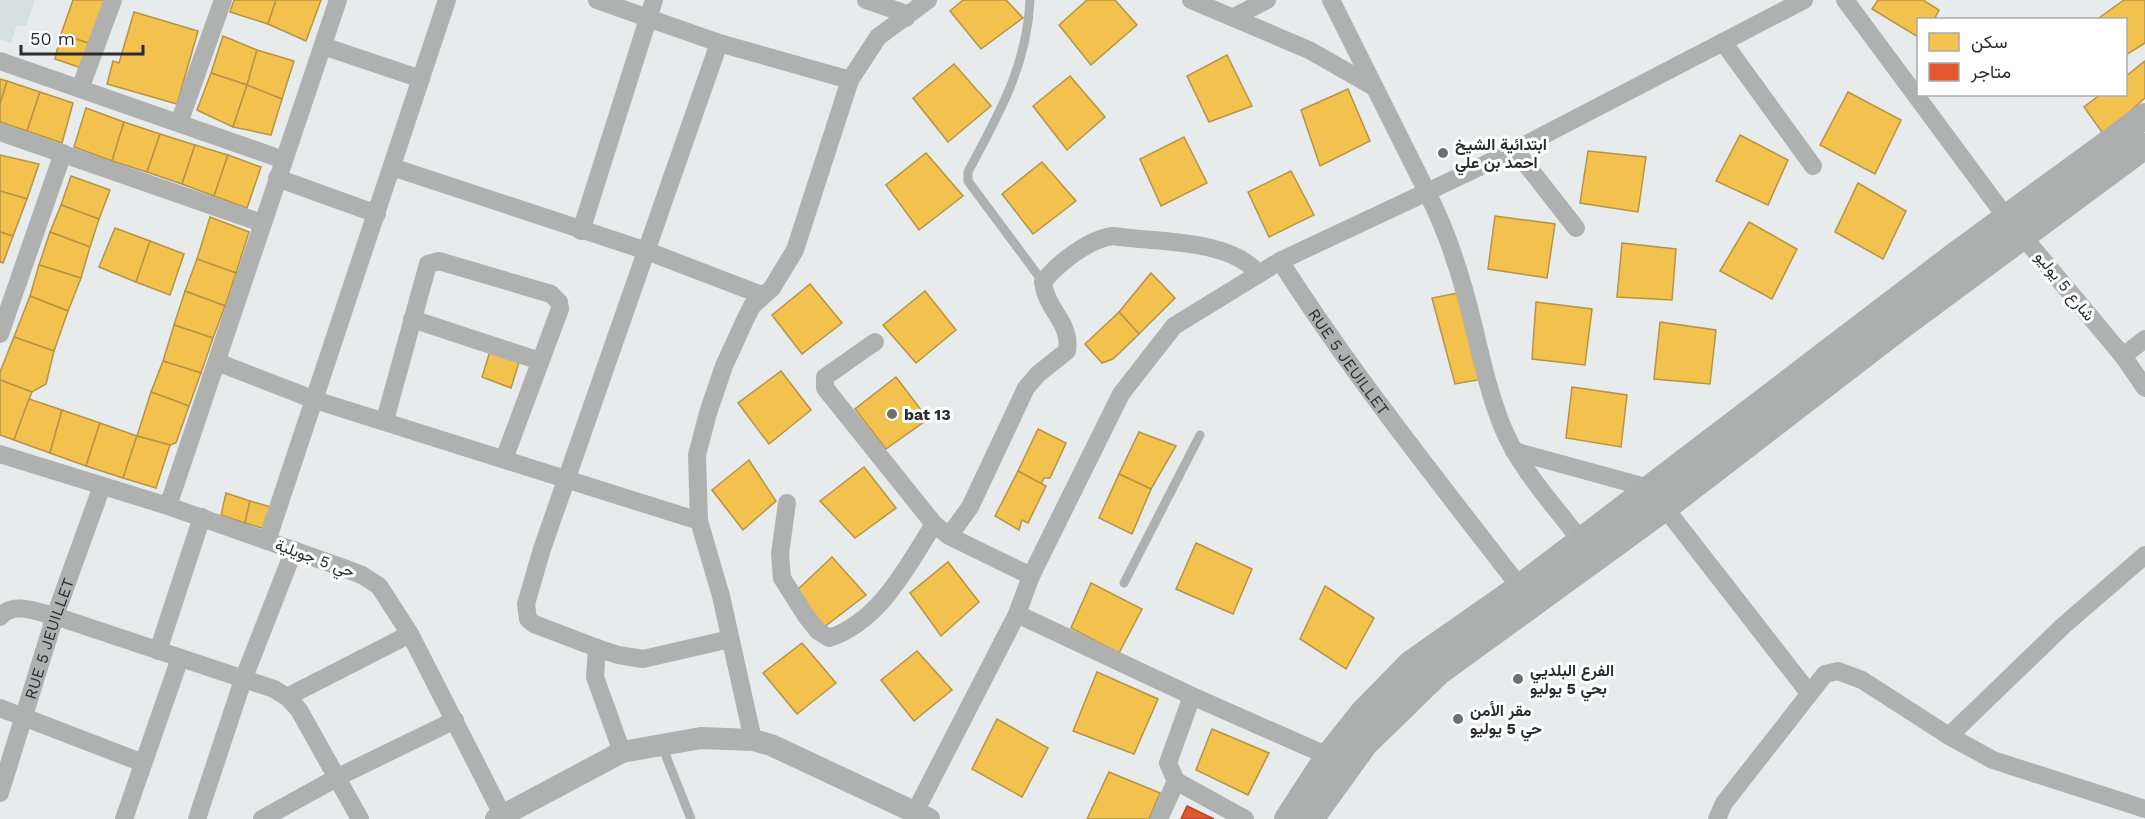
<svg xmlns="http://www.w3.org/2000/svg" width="2145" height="819" font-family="'Work Sans',Vazirmatn,sans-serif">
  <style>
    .built { fill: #d5dfdf }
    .homes { fill: #f2c14e; stroke: #b69444; stroke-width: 1.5 }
    .shops { fill: #e4572e; stroke: #ac4a2e; stroke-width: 1.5 }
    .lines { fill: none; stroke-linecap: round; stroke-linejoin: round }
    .service { stroke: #afb0b0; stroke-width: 9 }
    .minor { stroke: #afb0b0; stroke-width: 18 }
    .tertiary { stroke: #afb0b0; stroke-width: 22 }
    .secondary { stroke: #adafaf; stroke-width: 26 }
    .poi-dot { fill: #6c6f70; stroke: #fff; stroke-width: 2 }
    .labels { text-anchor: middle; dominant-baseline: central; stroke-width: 6; stroke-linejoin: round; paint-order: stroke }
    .poi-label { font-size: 16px; font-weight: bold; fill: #2a2c2d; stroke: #fff; text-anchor: start }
    .street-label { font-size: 16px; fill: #2a2c2d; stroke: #fff }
  </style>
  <rect width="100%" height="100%" fill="#e7ebeb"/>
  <!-- built -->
  <path class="built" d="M0,0H35L26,26L17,25L11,43L0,39Z"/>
  <!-- homes -->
  <g class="homes">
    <path d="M73,0H106L91,44L61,34Z"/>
    <path d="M234,0H276L268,24L230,12Z"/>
    <path d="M276,0H321L306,41L268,24Z"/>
    <path d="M963,0H1006L1023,18L981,49L950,11Z"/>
    <path d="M1087,0H1115L1137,25L1091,65L1059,25Z"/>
    <path d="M1878,0H1923L1939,10L1934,20H1918V37L1872,9Z"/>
    <path d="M2124,0H2145V43L2126,55V20H2096Z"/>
    <path d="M134,12L198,31L177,104L107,84L113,61L119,63Z"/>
    <path d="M61,34L91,44L84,69L55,59Z"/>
    <path d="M223,36L257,50L247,85L211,73Z"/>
    <path d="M257,50L294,61L282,99L247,85Z"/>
    <path d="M1227,55L1252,106L1209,122L1187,76Z"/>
    <path d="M2145,61V98L2104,135L2084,107L2101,94H2126V76Z"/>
    <path d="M954,64L991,106L948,142L913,98Z"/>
    <path d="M211,73L247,85L233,127L197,110Z"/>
    <path d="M1070,76L1105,117L1067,150L1033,106Z"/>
    <path d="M0,79L7,81L0,104Z"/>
    <path d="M7,81L40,92L27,131L0,122V104Z"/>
    <path d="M247,85L282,99L271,135L233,127Z"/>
    <path d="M1348,89L1370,141L1320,166L1301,110Z"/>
    <path d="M40,92L73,103L62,143L27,131Z"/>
    <path d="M1848,92L1901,120L1875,174L1820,145Z"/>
    <path d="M86,108L124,122L112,161L74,147Z"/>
    <path d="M124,122L160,134L147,172L112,161Z"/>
    <path d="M160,134L195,145L182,184L147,172Z"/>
    <path d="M1740,135L1788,160L1768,205L1716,181Z"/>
    <path d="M1184,137L1207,183L1161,206L1140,159Z"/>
    <path d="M195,145L228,155L214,196L182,184Z"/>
    <path d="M1588,151L1646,157L1638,212L1580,203Z"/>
    <path d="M926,153L963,196L919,230L886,185Z"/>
    <path d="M0,155L39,164L27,199L0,191Z"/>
    <path d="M228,155L261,167L247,208L214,196Z"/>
    <path d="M1042,162L1076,201L1033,234L1002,194Z"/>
    <path d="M1291,171L1314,215L1269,237L1248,192Z"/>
    <path d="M71,176L110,190L99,219L61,205Z"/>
    <path d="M1858,183L1906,211L1883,259L1835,232Z"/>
    <path d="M0,191L27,199L13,236L0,232Z"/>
    <path d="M61,205L99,219L90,247L50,232Z"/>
    <path d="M1495,216L1555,224L1547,278L1488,269Z"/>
    <path d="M210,217L249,232L236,273L197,259Z"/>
    <path d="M1749,222L1797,249L1772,299L1720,271Z"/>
    <path d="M115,228L150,241L136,282L99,267Z"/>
    <path d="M0,232L13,236L3,263L0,262Z"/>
    <path d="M50,232L90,247L81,278L39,265Z"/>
    <path d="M150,241L184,254L170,295L136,282Z"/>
    <path d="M1622,243L1676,249L1672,300L1617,297Z"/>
    <path d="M197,259L236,273L225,306L185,291Z"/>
    <path d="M39,265L81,278L68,311L30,296Z"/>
    <path d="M1151,273L1175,298L1139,334L1119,312Z"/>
    <path d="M810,284L842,323L802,354L772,315Z"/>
    <path d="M185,291L225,306L213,338L174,325Z"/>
    <path d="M925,291L956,330L916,363L883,325Z"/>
    <path d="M1457,293L1483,379L1455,384L1432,298Z"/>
    <path d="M30,296L68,311L54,351L14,337Z"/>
    <path d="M1536,302L1592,309L1585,365L1532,359Z"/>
    <path d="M1119,312L1139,334L1113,359L1102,363L1085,344Z"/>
    <path d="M1660,322L1716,330L1710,384L1654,379Z"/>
    <path d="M174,325L213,338L201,373L163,361Z"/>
    <path d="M14,337L54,351L46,384L32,392L0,380V372Z"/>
    <path d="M491,348L520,359L511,388L482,377Z"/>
    <path d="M163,361L201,373L189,406L151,392Z"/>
    <path d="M781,371L811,410L769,444L738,403Z"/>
    <path d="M896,377L928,419L886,449L855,409Z"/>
    <path d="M0,380L32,392L14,440L0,435Z"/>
    <path d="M1572,387L1627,395L1621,447L1566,438Z"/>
    <path d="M151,392L189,406L176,443L170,445L137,436Z"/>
    <path d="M29,399L62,410L50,453L14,440Z"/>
    <path d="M62,410L100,423L86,466L50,453Z"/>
    <path d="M100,423L137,436L123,478L86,466Z"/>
    <path d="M1038,429L1066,443L1050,478H1044L1041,484L1018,471Z"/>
    <path d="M1139,432L1176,446L1151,489L1119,474Z"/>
    <path d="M137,436L170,445L156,488L123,478Z"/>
    <path d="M749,460L776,501L743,530L712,490Z"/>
    <path d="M864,467L896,508L855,538L820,501Z"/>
    <path d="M1018,471L1046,486L1028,523L1022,520L1019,530L995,516Z"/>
    <path d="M1119,474L1151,489L1132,534L1099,518Z"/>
    <path d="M226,493L250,501L245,523L221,515Z"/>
    <path d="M250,501L271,507L265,529L245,523Z"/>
    <path d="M1196,543L1252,569L1233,614L1176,589Z"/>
    <path d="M832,557L866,595L824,627L796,591Z"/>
    <path d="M948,562L979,602L941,636L910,593Z"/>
    <path d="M1091,583L1142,609L1119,653L1071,628Z"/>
    <path d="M1325,586L1374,618L1346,669L1300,639Z"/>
    <path d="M802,643L836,683L797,714L763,673Z"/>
    <path d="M917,651L952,690L914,721L881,680Z"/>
    <path d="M1097,672L1158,699L1134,754L1073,731Z"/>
    <path d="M997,719L1048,748L1022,797L972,769Z"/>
    <path d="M1212,729L1269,753L1248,795L1196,770Z"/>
    <path d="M1109,772L1160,793L1149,819H1087Z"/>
  </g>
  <!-- shops -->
  <path class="shops" d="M1187,806L1214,819H1181Z"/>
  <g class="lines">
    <!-- service -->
    <g class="service">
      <path d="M1030,0C1027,67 998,115 968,172V181L1043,282"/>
      <path d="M1124,583L1200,435"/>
      <path d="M662,746L691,819"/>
    </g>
    <!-- minor -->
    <g class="minor">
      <path d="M597,0L719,43L850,80"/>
      <path d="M866,0L901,12L906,18"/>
      <path d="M1191,0L1309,50L1374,87"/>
      <path d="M1331,0L1427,192L1515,150L1804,0"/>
      <path d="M1845,0L2000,209L2123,356L2145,388"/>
      <path d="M1234,17L1267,0"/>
      <path d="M1723,42L1813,166"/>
      <path d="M323,46L421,79"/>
      <path d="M0,61L284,160"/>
      <path d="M80,89L113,0"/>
      <path d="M179,123L223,0"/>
      <path d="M0,132L262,223"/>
      <path d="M1515,150L1576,228"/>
      <path d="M392,167L647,251L762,295"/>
      <path d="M277,178L377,214"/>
      <path d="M581,231L654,0"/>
      <path id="s1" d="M1280,261C1353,375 1437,480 1520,587"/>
      <path d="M412,319L540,361"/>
      <path d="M0,334L63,153"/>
      <path d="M875,342L825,377V388L934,524L949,536L1031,576"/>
      <path d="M2123,356L2145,339"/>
      <path d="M217,362L315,400L699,521"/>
      <path d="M385,420L428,264L439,261L551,294L559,302L560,309L504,459"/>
      <path d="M1514,451L1649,488"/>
      <path d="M0,454L168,506L341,567L362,575L379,586L410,634L503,816"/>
      <path d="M787,503L780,554L782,578L806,616L818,631L829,638C880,621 907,567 934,524"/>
      <path d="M168,506L338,0"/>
      <path d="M1665,508L1809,693"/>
      <path d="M949,536L970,507L1026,388L1038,374L1067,351C1072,323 1046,310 1043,282C1058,263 1089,239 1113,236C1156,243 1228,238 1258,273"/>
      <path d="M267,541L447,0"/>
      <path d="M1017,614L1192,696L1328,756"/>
      <path d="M0,617C13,601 37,612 55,616L274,689L287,697L299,710L360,819"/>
      <path d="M597,648L534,624L528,619L526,604L542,549L719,43"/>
      <path d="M158,651L202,517"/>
      <path d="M287,697L410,634"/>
      <path d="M0,708L143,763"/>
      <path d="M1949,736L2063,626L2145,555"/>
      <path d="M753,740L721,596L699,521L697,455L708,413L724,366L745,320L752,306L772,288L795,250L850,80L878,37L928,0"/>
      <path d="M622,752L595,677L597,648L618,655L643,659L730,639"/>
      <path d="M1176,781L1168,763L1192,696"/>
      <path d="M1176,781L1245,819"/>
      <path id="s2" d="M0,793L55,616L102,486"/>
      <path d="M915,812L1017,614L1031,576L1121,394L1174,326L1280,261L1427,192C1442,222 1454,254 1463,286C1477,333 1484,382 1503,428C1520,469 1554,505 1581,541"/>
      <path d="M124,819L180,658"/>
      <path d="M197,819L243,680L294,550"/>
      <path d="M262,819L338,777L455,720"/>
      <path d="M1159,819L1176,781"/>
      <path d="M1717,819L1724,803L1825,674L1838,671L1862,680L1949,736L1993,760L2145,809"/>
    </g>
    <!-- tertiary -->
    <path class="tertiary" d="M496,819L622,752L701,738L753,740L771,745L929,819"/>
    <!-- secondary -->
    <g class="secondary">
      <path d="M1287,819L1328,756L1363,712L1410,664L1520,587L1955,255L2145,116"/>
      <path d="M1311,819L1365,744L1439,672L1665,508L1898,329L2145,146"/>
    </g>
  </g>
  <!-- markers -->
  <g class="poi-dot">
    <circle cx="1443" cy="153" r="6"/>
    <circle cx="892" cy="414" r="6"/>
    <circle cx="1518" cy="679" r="6"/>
    <circle cx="1458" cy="719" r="6"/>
  </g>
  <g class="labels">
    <!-- poi labels -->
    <g class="poi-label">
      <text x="1455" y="144">ابتدائية الشيخ<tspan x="1455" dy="18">احمد بن علي</tspan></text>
      <text x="904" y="414">bat 13</text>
      <text x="1530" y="670">الفرع البلديي<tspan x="1530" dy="18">بحي 5 يوليو</tspan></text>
      <text x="1470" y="710">مقر الأمن<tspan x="1470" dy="18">حي 5 يوليو</tspan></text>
    </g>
    <!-- street labels -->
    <g class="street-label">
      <text transform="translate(2065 286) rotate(51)">شارع 5 يوليو</text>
      <text stroke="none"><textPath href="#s1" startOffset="122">RUE 5 JEUILLET</textPath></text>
      <text transform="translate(315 558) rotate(20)">حي 5 جويلية</text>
      <text stroke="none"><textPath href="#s2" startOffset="162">RUE 5 JEUILLET</textPath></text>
    </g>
  </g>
  <!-- legend -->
  <rect x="1917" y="18" width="210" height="78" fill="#ffffff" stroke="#aaabab" stroke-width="1.5"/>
  <rect x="1929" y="33" width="30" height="18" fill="#f2c14e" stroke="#aaabab" stroke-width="1.5"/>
  <text x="1971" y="48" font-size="18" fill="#2a2c2d">سكن</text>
  <rect x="1929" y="63" width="30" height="18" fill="#e4572e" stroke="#aaabab" stroke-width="1.5"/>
  <text x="1971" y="78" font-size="18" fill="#2a2c2d">متاجر</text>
  <!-- scale -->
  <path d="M21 45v9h122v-9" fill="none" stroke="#2a2c2d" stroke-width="3"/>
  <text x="30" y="45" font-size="18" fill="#2a2c2d" stroke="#ffffff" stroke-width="4.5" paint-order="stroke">50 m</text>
</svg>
